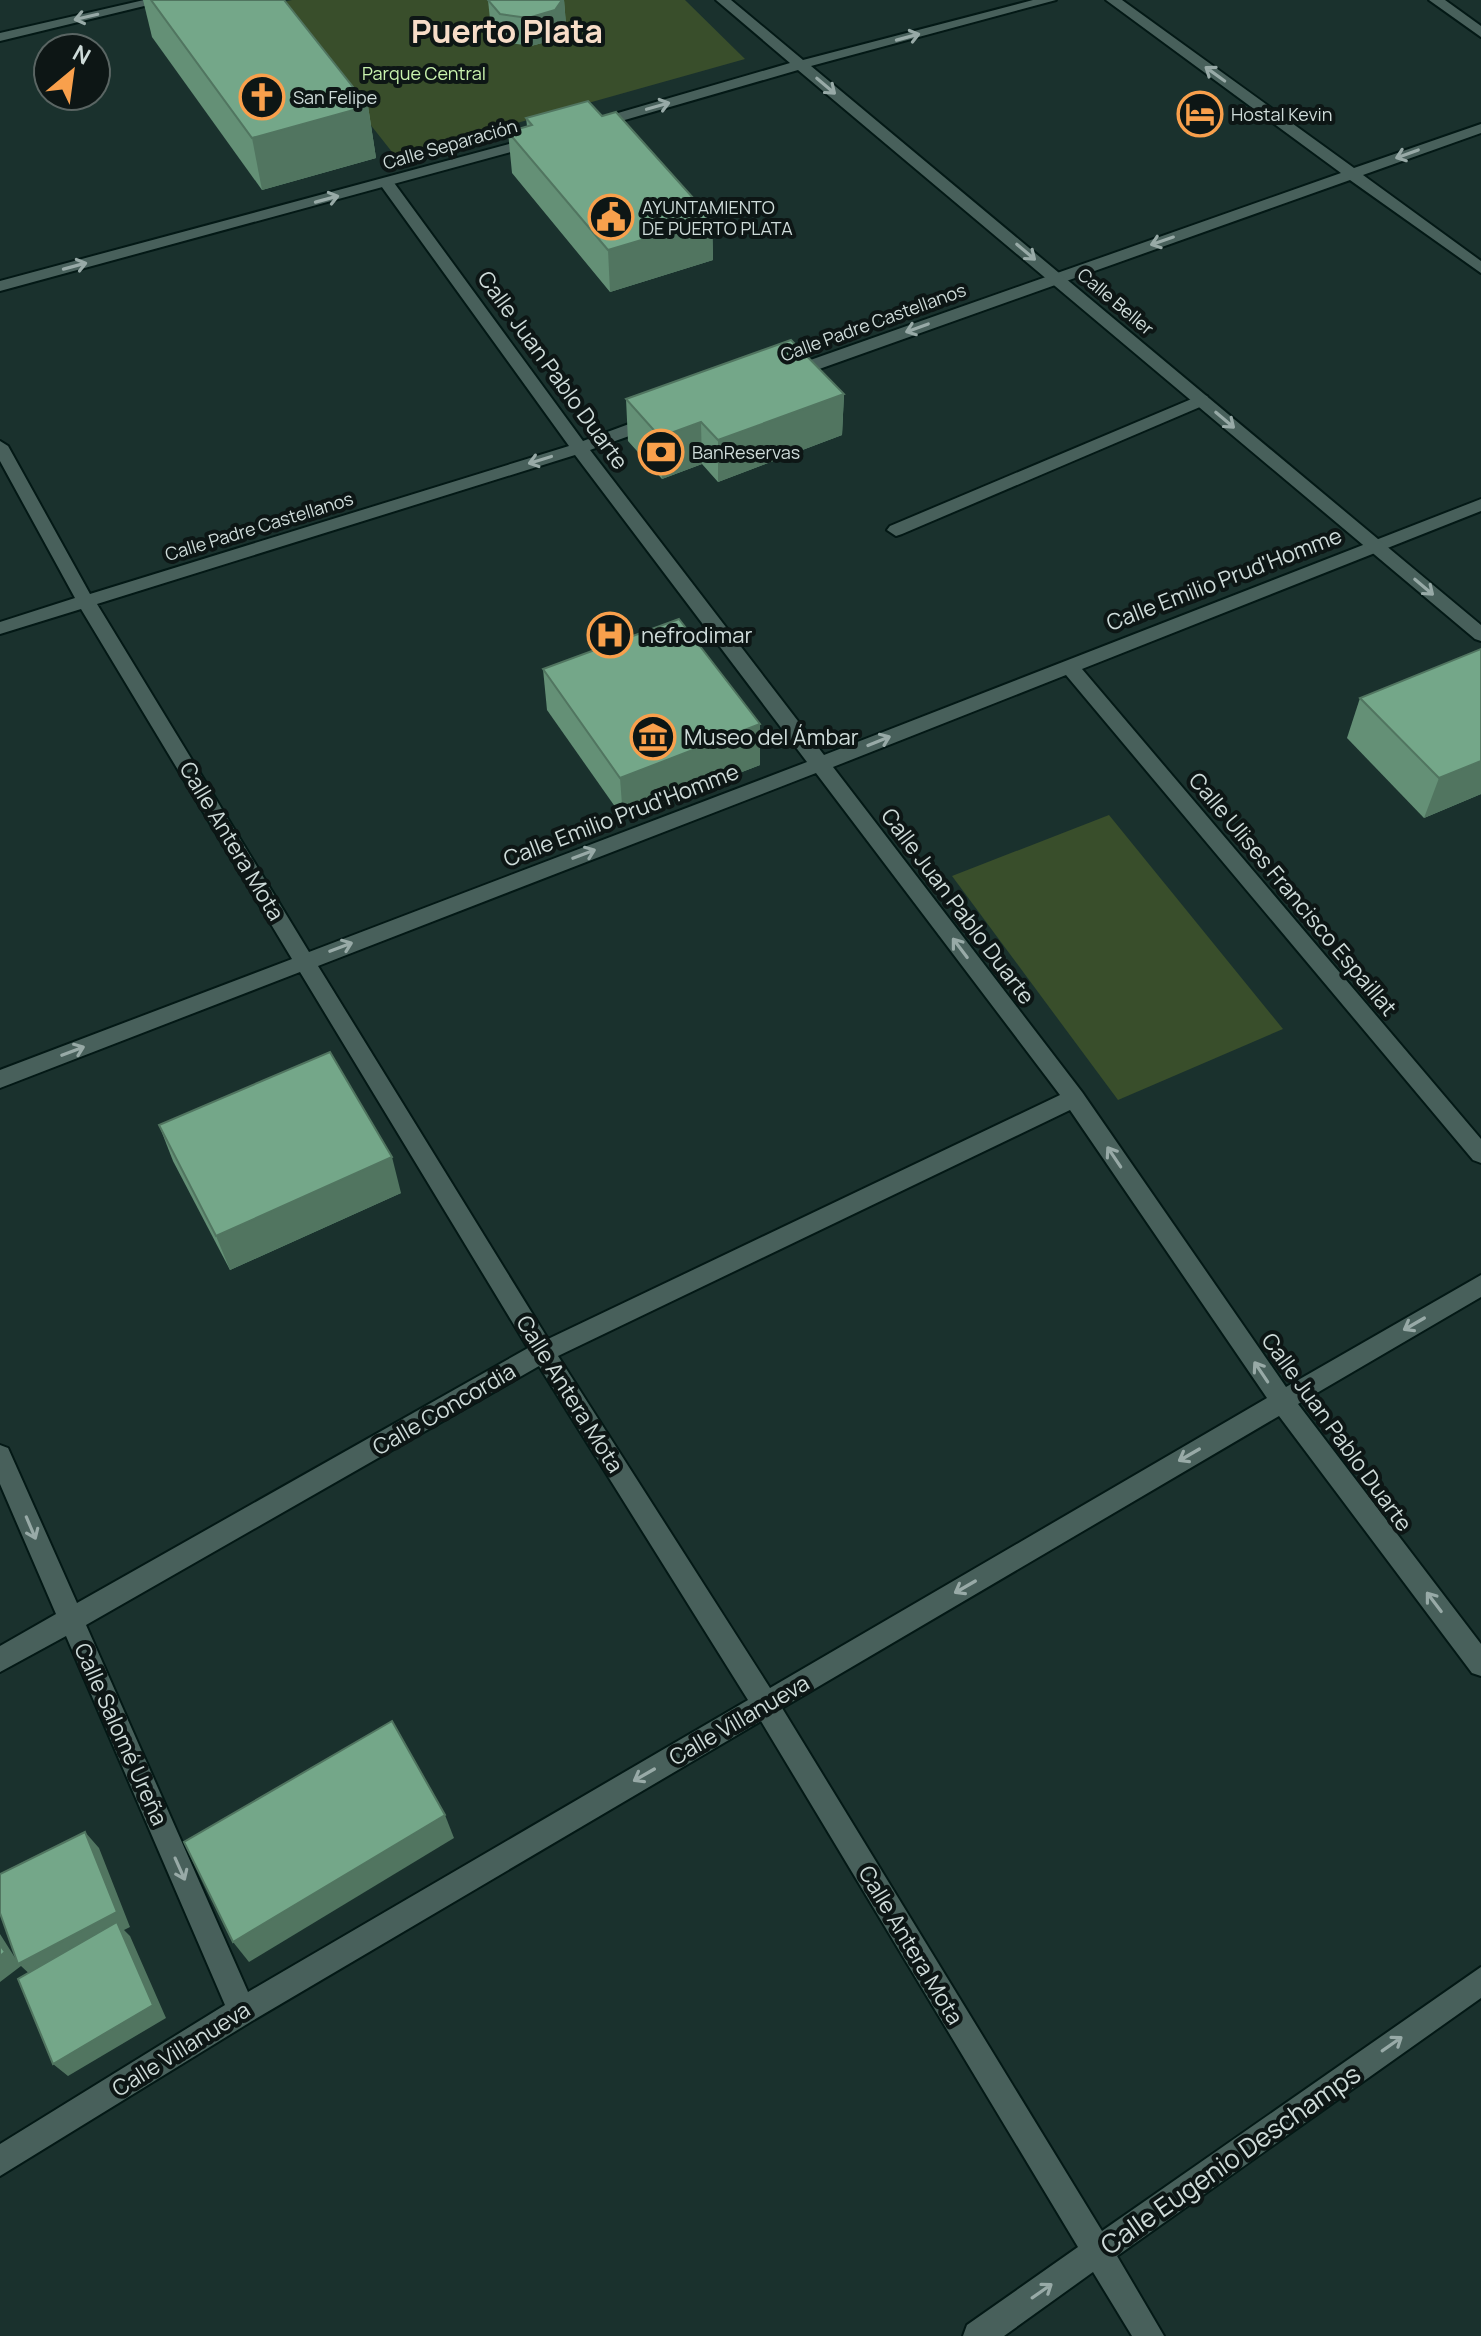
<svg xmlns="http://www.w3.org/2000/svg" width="1481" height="2336" font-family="Manrope,sans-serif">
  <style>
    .green { fill: #394e2b }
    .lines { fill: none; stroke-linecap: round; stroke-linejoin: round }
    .service-casing { stroke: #031815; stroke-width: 4 }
    .minor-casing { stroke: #031815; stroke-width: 4 }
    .tertiary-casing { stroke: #031815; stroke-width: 4 }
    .service { fill: #48605b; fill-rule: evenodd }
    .minor { fill: #48605b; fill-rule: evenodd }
    .tertiary { fill: #48605b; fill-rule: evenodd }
    .wall { fill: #649076 }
    .shaded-wall { fill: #517560 }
    .building { fill: #74a789; stroke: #517560; stroke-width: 2 }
    .oneway { stroke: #98aaa7 }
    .labels { text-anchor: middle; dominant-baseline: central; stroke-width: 8; stroke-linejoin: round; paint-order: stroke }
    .far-park-label { font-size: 18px; fill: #c9f3ae; stroke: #0d1615 }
    .far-poi-label { font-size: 18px; fill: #cedbd9; stroke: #0d1615; text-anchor: start }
    .far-street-label { font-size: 18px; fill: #cedbd9; stroke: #0d1615 }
    .street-label { font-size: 22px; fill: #cedbd9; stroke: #0d1615 }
    .poi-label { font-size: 22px; fill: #cedbd9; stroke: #0d1615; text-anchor: start }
    .near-street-label { font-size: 26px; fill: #cedbd9; stroke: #0d1615 }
    .far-town-label { font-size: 32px; font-weight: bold; fill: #f7ddc8; stroke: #0d1615 }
  </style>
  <rect width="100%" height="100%" fill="#1a312d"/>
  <!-- green -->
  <g class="green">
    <path d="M292,0H685L745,59L396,157L275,4Z"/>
    <path d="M1109,815L1283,1029L1118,1100L952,876Z"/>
  </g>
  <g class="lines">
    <!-- service casing -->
    <g class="service-casing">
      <path id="service" d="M1201,395L1207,396L1209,400L1207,404L902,534L896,536L887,530L890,526Z"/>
    </g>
    <!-- minor casing -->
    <g class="minor-casing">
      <g id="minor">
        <path d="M1106,0H1122L1354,168L1481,124V133L1363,175L1481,261V273L1350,180L794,378H782L780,374L782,370L1341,173Z"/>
        <path d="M387,178L392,180L583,441L648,417H660L662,421L660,425L590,450L824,755L1481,499V511L1082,669L1481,1139V1163L1473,1160L1066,675L833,767L1082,1092L1286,1387L1481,1275V1297L1298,1404L1481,1644V1676L1472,1673L1279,1416L782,1708L1102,2231L1481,1967V1998L1117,2256L1164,2336H1132L1093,2272L1004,2336H963L967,2325L1078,2247L761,1721L252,2021L0,2176V2144L225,2005L66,1636L0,1672V1646L56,1614L0,1484V1445L8,1448L77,1603L528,1348L300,972L0,1088V1070L292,959L81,609L0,634V622L75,598L0,461V441L8,446L90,594L569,446L379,183ZM575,455L807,762L309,952L97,604ZM816,773L1060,1095L548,1339L318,966ZM1070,1110L1267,1398L770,1688L558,1356ZM539,1366L748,1700L248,1992L86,1625Z"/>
      </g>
    </g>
    <!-- tertiary casing -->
    <g class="tertiary-casing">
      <g id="tertiary">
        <path d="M144,0H169L0,41V33Z"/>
        <path d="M716,0H731L803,60L1033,0H1056L811,66L1481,625V641L1475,639L798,70L597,128H587V122L790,63Z"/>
        <path d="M1429,0H1445L1481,26V37Z"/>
        <path d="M539,136L546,140L544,143L0,291V281Z"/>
      </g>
    </g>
    <!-- service -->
    <use href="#service" class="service"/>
    <!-- minor -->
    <use href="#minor" class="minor"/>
    <!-- tertiary -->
    <use href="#tertiary" class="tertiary"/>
  </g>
  <!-- wall -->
  <g class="wall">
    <path d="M143,0H284L368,106L376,158L262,190L152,37Z"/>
    <path d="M488,0H564L566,25L557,39L531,46L503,42L491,29Z"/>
    <path d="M602,116L712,219L713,260L610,292L512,173L508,132L527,126L526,118Z"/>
    <path d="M844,394L842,435L718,482L702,464L662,479L628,441L626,399Z"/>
    <path d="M543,669L760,724V765L623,818L547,710Z"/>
    <path d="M1360,698L1481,794L1424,818L1347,738Z"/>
    <path d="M159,1125L401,1193L230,1270L173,1161Z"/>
  </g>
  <!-- shaded-wall -->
  <g class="shaded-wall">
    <path d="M562,0H564L566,25L557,39L531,46L528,18Z"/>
    <path d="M368,106L376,158L262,190L252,138Z"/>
    <path d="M712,219L713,260L610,292L608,250Z"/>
    <path d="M844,394L842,435L718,482V440Z"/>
    <path d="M701,422L702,464L662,479L660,437Z"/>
    <path d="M760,724V765L623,818L620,778Z"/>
    <path d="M1481,761V794L1424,818L1439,778Z"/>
    <path d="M392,1157L401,1193L230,1270L216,1236Z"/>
    <path d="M445,1815L454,1838L249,1962L233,1942Z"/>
    <path d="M85,1832L99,1848L130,1927L124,1930L130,1936L166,2018L68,2076L53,2064L34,1978L21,1966L0,1982V1934L19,1964Z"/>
  </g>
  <!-- building -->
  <g class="building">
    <path d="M151,0H284L368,106L252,138Z"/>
    <path d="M488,0H562L555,10L528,18L500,14Z"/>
    <path d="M588,101L602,116L616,112L712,219L608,250L508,132L532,125L526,118Z"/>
    <path d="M791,340L844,394L718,440L701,422L660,437L626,399Z"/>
    <path d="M679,619L760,724L620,778L543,669Z"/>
    <path d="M1481,649V761L1439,778L1360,698Z"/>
    <path d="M330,1052L392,1157L216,1236L159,1125Z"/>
    <path d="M392,1721L445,1815L233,1942L184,1842Z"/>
    <path d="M85,1832L117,1912L18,1964L0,1913V1874Z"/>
    <path d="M117,1922L153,2005L53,2064L18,1979Z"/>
    <path d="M0,1945L5,1952L0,1956Z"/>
  </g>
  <!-- one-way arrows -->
  <defs><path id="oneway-shaft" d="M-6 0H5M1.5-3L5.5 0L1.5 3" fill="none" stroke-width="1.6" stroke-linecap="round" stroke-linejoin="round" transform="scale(2)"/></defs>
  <g class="oneway">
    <use href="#oneway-shaft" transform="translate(86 17) rotate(167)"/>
    <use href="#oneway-shaft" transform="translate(908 37) rotate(-15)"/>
    <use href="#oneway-shaft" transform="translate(1215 74) rotate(-144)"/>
    <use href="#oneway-shaft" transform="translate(826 86) rotate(40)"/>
    <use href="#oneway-shaft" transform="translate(658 106) rotate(-16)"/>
    <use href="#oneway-shaft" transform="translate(1407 154) rotate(160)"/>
    <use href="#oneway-shaft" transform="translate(327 199) rotate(-15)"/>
    <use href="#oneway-shaft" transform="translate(1162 241) rotate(161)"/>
    <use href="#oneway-shaft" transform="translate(1026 252) rotate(40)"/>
    <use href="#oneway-shaft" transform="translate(75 266) rotate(-15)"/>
    <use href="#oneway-shaft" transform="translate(917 328) rotate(160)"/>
    <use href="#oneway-shaft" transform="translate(1225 420) rotate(40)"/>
    <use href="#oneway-shaft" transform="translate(540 460) rotate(163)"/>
    <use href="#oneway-shaft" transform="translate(1424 587) rotate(40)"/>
    <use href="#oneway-shaft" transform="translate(879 741) rotate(-22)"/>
    <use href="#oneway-shaft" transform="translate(584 854) rotate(-21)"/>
    <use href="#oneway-shaft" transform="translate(341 947) rotate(-21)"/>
    <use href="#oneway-shaft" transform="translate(960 948) rotate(-127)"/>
    <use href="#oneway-shaft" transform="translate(73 1051) rotate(-21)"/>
    <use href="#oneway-shaft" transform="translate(1114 1157) rotate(-124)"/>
    <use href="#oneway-shaft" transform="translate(1414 1324) rotate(150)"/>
    <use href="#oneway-shaft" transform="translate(1261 1372) rotate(-124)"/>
    <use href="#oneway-shaft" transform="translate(1189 1455) rotate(150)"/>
    <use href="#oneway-shaft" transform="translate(31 1528) rotate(67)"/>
    <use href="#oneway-shaft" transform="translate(965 1587) rotate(150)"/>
    <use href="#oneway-shaft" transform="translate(1434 1602) rotate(-127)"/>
    <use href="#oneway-shaft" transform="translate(644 1775) rotate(150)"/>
    <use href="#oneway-shaft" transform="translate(180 1869) rotate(66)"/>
    <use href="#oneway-shaft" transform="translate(1392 2044) rotate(-35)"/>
    <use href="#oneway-shaft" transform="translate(1042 2291) rotate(-35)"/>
  </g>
  <!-- icons -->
  <defs>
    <g id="church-ring" transform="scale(2.3)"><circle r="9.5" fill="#0d1615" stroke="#f9a04c" stroke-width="1.5"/><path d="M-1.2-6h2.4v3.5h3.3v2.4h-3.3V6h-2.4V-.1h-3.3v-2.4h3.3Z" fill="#f9a04c"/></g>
    <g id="hotel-ring" transform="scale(2.3)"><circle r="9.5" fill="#0d1615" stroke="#f9a04c" stroke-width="1.5"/><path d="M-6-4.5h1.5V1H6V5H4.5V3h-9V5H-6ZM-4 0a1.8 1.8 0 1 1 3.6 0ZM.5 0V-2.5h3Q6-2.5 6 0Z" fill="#f9a04c"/></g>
    <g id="civic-ring" transform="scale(2.3)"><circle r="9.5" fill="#0d1615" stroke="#f9a04c" stroke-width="1.5"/><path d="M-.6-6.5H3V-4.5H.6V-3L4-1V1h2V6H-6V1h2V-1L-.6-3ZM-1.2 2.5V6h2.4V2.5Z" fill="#f9a04c"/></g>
    <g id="bank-ring" transform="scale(2.3)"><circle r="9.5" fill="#0d1615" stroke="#f9a04c" stroke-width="1.5"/><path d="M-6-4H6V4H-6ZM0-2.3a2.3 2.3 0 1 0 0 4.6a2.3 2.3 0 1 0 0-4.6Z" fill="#f9a04c"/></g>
    <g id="hospital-ring" transform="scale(2.3)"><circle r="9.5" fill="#0d1615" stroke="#f9a04c" stroke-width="1.5"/><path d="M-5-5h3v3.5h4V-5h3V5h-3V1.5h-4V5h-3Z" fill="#f9a04c"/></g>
    <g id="museum-ring" transform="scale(2.3)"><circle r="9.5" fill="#0d1615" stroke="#f9a04c" stroke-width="1.5"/><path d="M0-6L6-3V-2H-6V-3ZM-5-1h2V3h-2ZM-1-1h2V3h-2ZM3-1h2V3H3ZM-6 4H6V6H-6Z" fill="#f9a04c"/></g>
  </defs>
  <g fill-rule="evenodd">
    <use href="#church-ring" x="262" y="97"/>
    <use href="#hotel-ring" x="1200" y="114"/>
    <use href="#civic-ring" x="611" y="217"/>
    <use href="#bank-ring" x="661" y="452"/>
    <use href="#hospital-ring" x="610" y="635"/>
    <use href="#museum-ring" x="653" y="737"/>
  </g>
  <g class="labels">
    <!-- far-park labels -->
    <g class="far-park-label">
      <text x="424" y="73">Parque Central</text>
    </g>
    <!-- far-poi labels -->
    <g class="far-poi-label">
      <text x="293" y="97">San Felipe</text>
      <text x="1231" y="114">Hostal Kevin</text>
      <text x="642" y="207">AYUNTAMIENTO<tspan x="642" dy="21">DE PUERTO PLATA</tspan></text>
      <text x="692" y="452">BanReservas</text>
    </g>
    <!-- far-street labels -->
    <g class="far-street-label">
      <text transform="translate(450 144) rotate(-16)">Calle Separación</text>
      <text transform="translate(1116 301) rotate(40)">Calle Beller</text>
      <text transform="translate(873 322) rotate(-20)">Calle Padre Castellanos</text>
      <text transform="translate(259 526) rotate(-17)">Calle Padre Castellanos</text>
    </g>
    <!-- street labels -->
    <g class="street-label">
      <text transform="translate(553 370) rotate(54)">Calle Juan Pablo Duarte</text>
      <text transform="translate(1224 579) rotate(-21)">Calle Emilio Prud'Homme</text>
      <text transform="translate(621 815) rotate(-21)">Calle Emilio Prud'Homme</text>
      <text transform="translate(232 841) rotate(59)">Calle Antera Mota</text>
      <text transform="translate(1293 894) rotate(50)">Calle Ulises Francisco Espaillat</text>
      <text transform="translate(958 906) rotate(53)">Calle Juan Pablo Duarte</text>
      <text transform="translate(570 1394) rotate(58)">Calle Antera Mota</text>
      <text transform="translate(444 1409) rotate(-30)">Calle Concordia</text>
      <text transform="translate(1337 1432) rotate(54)">Calle Juan Pablo Duarte</text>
      <text transform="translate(739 1720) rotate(-30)">Calle Villanueva</text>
      <text transform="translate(121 1734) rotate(66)">Calle Salomé Ureña</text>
      <text transform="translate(911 1945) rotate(59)">Calle Antera Mota</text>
      <text transform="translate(181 2049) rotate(-32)">Calle Villanueva</text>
    </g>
    <!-- poi labels -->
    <g class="poi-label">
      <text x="641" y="635">nefrodimar</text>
      <text x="684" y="737">Museo del Ámbar</text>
    </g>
    <!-- near-street labels -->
    <g class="near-street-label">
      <text transform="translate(1230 2159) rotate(-35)">Calle Eugenio Deschamps</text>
    </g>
    <!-- far-town labels -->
    <g class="far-town-label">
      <text x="507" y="31">Puerto Plata</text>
    </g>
  </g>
  <!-- north arrow -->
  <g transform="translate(72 72) rotate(29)"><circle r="38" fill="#0d1615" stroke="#5a6563" stroke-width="2"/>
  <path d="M0-6L14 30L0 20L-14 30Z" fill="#f9a04c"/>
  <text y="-12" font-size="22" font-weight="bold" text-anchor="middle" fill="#cedbd9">N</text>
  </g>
</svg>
